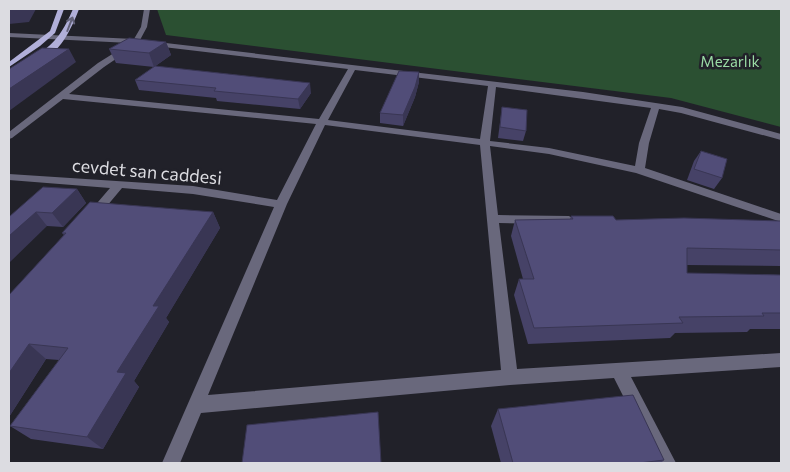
<svg xmlns="http://www.w3.org/2000/svg" width="790" height="472" font-family="Commissioner,sans-serif">
  <style>
    .green { fill: #2b5032 }
    .lines { fill: none; stroke-linecap: round; stroke-linejoin: round }
    .minor { fill: #69687c; fill-rule: evenodd }
    .major { fill: #b1afd9; fill-rule: evenodd }
    .wall { fill: #464267 }
    .shaded-wall { fill: #393654 }
    .building { fill: #514d78; stroke: #393654 }
    .oneway { stroke: #626178 }
    .labels { text-anchor: middle; dominant-baseline: central; stroke-width: 5; stroke-linejoin: round; paint-order: stroke }
    .far-park-label { font-size: 15px; fill: #9adba5; stroke: #212129 }
    .street-label { font-size: 18px; fill: #dcdce1; stroke: #212129 }
  </style>
  <rect width="100%" height="100%" fill="#212129"/>
  <!-- green -->
  <path class="green" d="M157,9H781V127L671,98L166,35Z"/>
  <g class="lines">
    <!-- minor -->
    <path class="minor" d="M144,9H150L147,27L140,40L583,92L682,107L781,134V140L681,113L659,109L649,143L645,168L781,214V222L636,173L549,154L490,146L498,215L569,216L575,220L569,224L499,223L517,369L781,353V367L631,377L676,463H657L614,378L510,385L201,413L180,463H162L274,207L193,194L122,188L96,219L92,220L86,216L110,188L9,180V174L193,186L277,200L316,124L63,99L12,138L9,139V132L98,63L130,43L9,37V33L134,39L141,27ZM138,44L348,69L319,119L69,94L104,67ZM355,70L488,86L480,139L328,120ZM496,87L651,108L639,143L635,166L549,148L490,141ZM325,125L480,145L501,370L208,395L287,204Z"/>
    <!-- major -->
    <g class="major">
      <path d="M58,9H64L55,33L40,46L9,67V62L50,31Z"/>
      <path d="M73,9H79C73,25 58,60 37,59V55C56,43 64,30 73,9Z"/>
    </g>
  </g>
  <!-- wall -->
  <g class="wall">
    <path d="M166,42L171,55L154,67L116,63L109,49Z"/>
    <path d="M419,72V82L415,97L403,126L380,123V113Z"/>
    <path d="M135,80L311,93L300,109L217,101L216,98L139,90Z"/>
    <path d="M502,107L526,131L523,141L498,138Z"/>
    <path d="M701,151L722,178L714,189L687,180L694,161Z"/>
    <path d="M77,189L86,203L63,227L47,226L10,216Z"/>
    <path d="M213,212L220,228L166,318L169,322L134,381L139,387L103,449L31,439L10,426L59,360L46,359L9,417V295L64,235L62,233Z"/>
    <path d="M571,216L616,220L781,221V266L687,265V273L781,275V329H750L747,332L675,333L670,338L528,344L514,295L519,279H523L511,236L515,220L570,219Z"/>
    <path d="M498,409L664,460L661,463H501L491,426Z"/>
  </g>
  <!-- shaded-wall -->
  <g class="shaded-wall">
    <path d="M9,9H36L29,22L9,24Z"/>
    <path d="M166,42L171,55L154,67L149,53Z"/>
    <path d="M69,49L76,62L9,111V89Z"/>
    <path d="M419,72V82L415,97L403,126V115Z"/>
    <path d="M310,83L311,93L300,109L298,99Z"/>
    <path d="M77,189L86,203L63,227L52,213Z"/>
    <path d="M36,212L47,226L9,263V236Z"/>
    <path d="M213,212L220,228L166,318L169,322L134,381L139,387L103,449L87,437L117,372L153,306Z"/>
    <path d="M29,344L46,359L9,417V373Z"/>
  </g>
  <!-- building -->
  <g class="building">
    <path d="M129,38L166,42L149,53L109,49Z"/>
    <path d="M42,48L69,49L9,89V69Z"/>
    <path d="M155,66L310,83L298,99L214,91L216,88L135,80Z"/>
    <path d="M399,71L419,72L415,87L403,115L380,113Z"/>
    <path d="M502,107L527,110L526,131L500,127Z"/>
    <path d="M701,151L727,159L722,178L694,169Z"/>
    <path d="M43,187L77,189L52,213L36,212L9,236V216H10Z"/>
    <path d="M90,202L213,212L153,306H159L117,372L126,373L87,437L10,426L68,348L29,344L9,373V295L66,233H62Z"/>
    <path d="M571,216H613L616,220L684,218L781,221V250L687,248V273L781,275V313H762L764,316L679,317L683,323L534,328L519,279H534L515,220L573,219Z"/>
    <path d="M633,395L664,460L639,463H513L498,409Z"/>
    <path d="M378,412L381,463H242L247,425Z"/>
  </g>
  <!-- one-way arrows -->
  <defs><path id="oneway-shaft" d="M-6 0H5M1.5-3L5.5 0L1.5 3" fill="none" stroke-width="1.6" stroke-linecap="round" stroke-linejoin="round" transform="scale(1.25)"/></defs>
  <use class="oneway" href="#oneway-shaft" transform="translate(70 24) rotate(-69)"/>
  <g class="labels">
    <!-- far-park labels -->
    <g class="far-park-label">
      <text x="730" y="61">Mezarlık</text>
    </g>
    <!-- street labels -->
    <g class="street-label">
      <text transform="translate(147 171) rotate(5)">cevdet san caddesi</text>
    </g>
  </g>
  <!-- border -->
  <rect width="790" height="472" fill="none" stroke="#dcdce1" stroke-width="20"/>
</svg>
